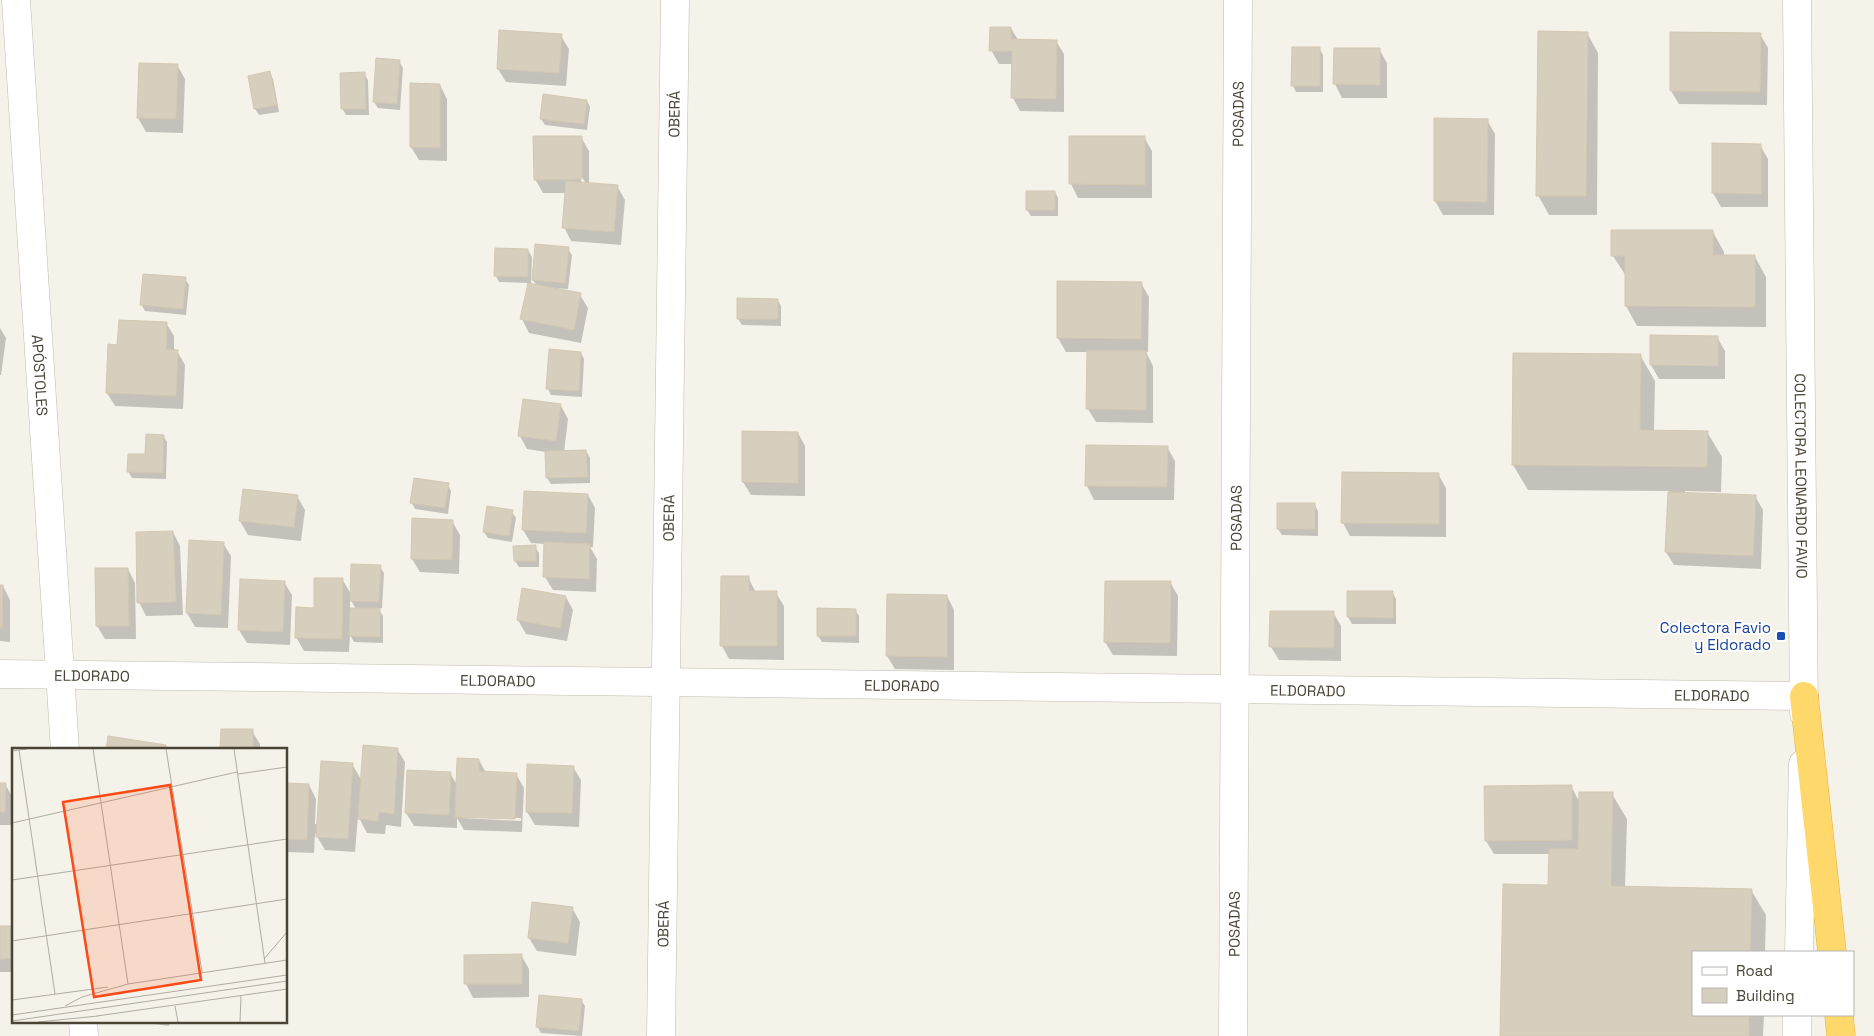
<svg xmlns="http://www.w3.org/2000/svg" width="1874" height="1036" font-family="'Space Grotesk',sans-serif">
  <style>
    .shadow { fill: #0003; fill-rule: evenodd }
    .building { fill: #d7cfbe; stroke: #d3c8b1 }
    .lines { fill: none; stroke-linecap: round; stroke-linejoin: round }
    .minor-casing { stroke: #c1bbab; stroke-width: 29 }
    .highway-casing { stroke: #e4b035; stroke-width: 29 }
    .minor { stroke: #fff; stroke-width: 28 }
    .highway { stroke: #ffd86b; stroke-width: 28 }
    .transit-dot { fill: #1a4fb4; stroke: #fff; stroke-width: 2 }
    .labels { text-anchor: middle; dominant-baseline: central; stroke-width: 4; stroke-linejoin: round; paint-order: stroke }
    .street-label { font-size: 15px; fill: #4a4437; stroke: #fff }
    .transit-label { font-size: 15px; fill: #164399; stroke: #fff; text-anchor: end }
    .inset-road { fill: none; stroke: #b1aca2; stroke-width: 1 }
    .view { fill: #ff4a17; fill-opacity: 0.15; stroke: #ff4a17; stroke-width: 2.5 }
    .inset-edge { fill: none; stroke: #4a4437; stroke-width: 2.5 }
  </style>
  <rect width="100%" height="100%" fill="#f5f2e9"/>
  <!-- shadow -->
  <g class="shadow">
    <path d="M1011,28L1018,40L1056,41L1064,54V112L1020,111L1013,98V64H999L991,50Z"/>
    <path d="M1587,33L1598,53L1597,215H1549L1538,195Z"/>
    <path d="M1760,34L1768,48L1767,105L1679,104L1671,91Z"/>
    <path d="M561,36L569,49L566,86L506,82L498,69Z"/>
    <path d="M1319,48L1323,55V92H1296L1293,86Z"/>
    <path d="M1379,49L1387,63V98H1342L1335,84Z"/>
    <path d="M399,61L403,68L400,110L378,108L374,102Z"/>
    <path d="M140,64L177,65L185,79L183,133L146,132L138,118Z"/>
    <path d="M270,73L273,79L279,112L259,115L255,109L249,77Z"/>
    <path d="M364,74L368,80L369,115H346L342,108Z"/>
    <path d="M440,85L447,99V161L419,160L411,147Z"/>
    <path d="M587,101L590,107L587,130L545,125L541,119Z"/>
    <path d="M1487,120L1495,134L1494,215H1443L1435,201Z"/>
    <path d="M581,137L589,151V184L617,186L625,200L621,245L571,241L564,227L567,193H543L535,179ZM580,173L586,184H583L578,175Z"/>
    <path d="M1071,137H1144L1152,151V198H1078L1071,184Z"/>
    <path d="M1713,145H1760L1768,159V207H1721L1713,193Z"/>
    <path d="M1055,192L1058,198V216H1031L1027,210Z"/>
    <path d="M1713,232L1724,252V256L1755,257L1766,277V327L1637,326L1626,306V276L1613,256Z"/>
    <path d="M568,249L572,255L568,289L557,288V290L580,295L588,308L581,343L529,333L522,319L529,283L499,282L496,276L528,250L532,257L531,285L537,286L533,280Z"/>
    <path d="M185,279L189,285L186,315L145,311L141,304Z"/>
    <path d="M1059,282L1141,283L1149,297L1148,352H1146L1153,366V423L1096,422L1088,409V352H1066L1058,338Z"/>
    <path d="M778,300L781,306V326L742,325L738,319Z"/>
    <path d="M166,323L174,336V351H177L185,365L183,409L115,406L107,393L118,346Z"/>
    <path d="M0,328L6,338L1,375H0Z"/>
    <path d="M1717,337L1725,351V379H1659L1651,365Z"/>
    <path d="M581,353L584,359L582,397L551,395L548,389Z"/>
    <path d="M1640,355L1655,381L1654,431L1707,432L1722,457L1721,492L1685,491V494L1755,496L1763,510L1761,569L1674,565L1666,552L1669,491L1528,490L1513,465Z"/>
    <path d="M561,406L568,419L564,452L586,451L590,458V483L551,484L547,478L546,452L527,449L520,436Z"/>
    <path d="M798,433L805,446V496L751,495L743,482Z"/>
    <path d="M163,436L167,442L166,479L132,478L128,471Z"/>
    <path d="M1087,446L1167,447L1175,461L1174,500H1094L1087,486Z"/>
    <path d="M1438,474L1446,488V537L1350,536L1343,523Z"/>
    <path d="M448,485L451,491L448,514L415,509L412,503Z"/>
    <path d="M244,490L297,496L305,510L301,541L248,535L240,521Z"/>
    <path d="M588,495L595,508L593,547H590L597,559L596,592L553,590L545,577V544L531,543L523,530Z"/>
    <path d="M1314,504L1318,511V536L1282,535L1278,529Z"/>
    <path d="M512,512L516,518L512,542L488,538L484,532Z"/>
    <path d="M452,521L460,535L459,574L420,572L412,559Z"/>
    <path d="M173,532L180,546L183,615L146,616L139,602Z"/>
    <path d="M190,542L223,543L231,556L228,628L195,627L187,613Z"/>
    <path d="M535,547L539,553V567H519L515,561Z"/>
    <path d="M380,567L384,573L382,608H378L383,616V643L354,642L350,635L349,652L304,651L296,637L315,609L342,579L351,594ZM350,599L356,609H350Z"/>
    <path d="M128,569L135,583L136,639H105L97,626Z"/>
    <path d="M748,577L756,593H776L784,606V660L729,659L722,646Z"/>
    <path d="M284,582L292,595L290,645L247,643L239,630Z"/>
    <path d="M1170,582L1178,596L1177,656L1113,655L1105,642Z"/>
    <path d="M0,586H3L10,600V642L0,641Z"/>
    <path d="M1392,592L1396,599V624H1352L1348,617Z"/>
    <path d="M947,596L954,610V670L895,669L887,656Z"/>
    <path d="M566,597L573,610L567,641L526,634L518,620Z"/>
    <path d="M855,610L859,616V643L822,642L818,636Z"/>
    <path d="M1333,612L1341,626V661L1279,660L1271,647Z"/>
    <path d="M252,731L260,744V750H222Z"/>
    <path d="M397,749L405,762L401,827L386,825L385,834L367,833L358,816L355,852L325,850L315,833L314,853L286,852V784L309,785L316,799L315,824H318L352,764L362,781Z"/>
    <path d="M479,760L486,773L516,774L524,788L522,832L464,830L457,818V828L414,826L406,813L450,773L457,785ZM463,816L521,818V821L463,818Z"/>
    <path d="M573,767L581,780L579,827L535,825L527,812Z"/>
    <path d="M0,784H5L13,798L12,825H0Z"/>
    <path d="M1571,786L1580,803L1612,794L1627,819L1625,888L1751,890L1766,915L1765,952H1693V1015H1764L1763,1036H1502L1549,887L1550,854H1494L1486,841Z"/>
    <path d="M572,908L580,922L576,956L537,951L529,938Z"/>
    <path d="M0,927H10L14,934V972H0Z"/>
    <path d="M521,955L529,969V997L473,998L466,984Z"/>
    <path d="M581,1000L585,1006L582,1036L541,1033L537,1026Z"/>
    <path d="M140,1022H170L169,1026Z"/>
  </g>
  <!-- building -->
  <g class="building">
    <path d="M990,27H1011V39L1057,40L1056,99L1011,98L1012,51H989Z"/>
    <path d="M499,30L562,34L559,73L497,69Z"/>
    <path d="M1538,31L1588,32L1586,196H1536Z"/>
    <path d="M1670,32L1761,33L1760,92L1670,91Z"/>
    <path d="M1292,47H1320V86H1291Z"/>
    <path d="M1334,48H1380V85L1333,84Z"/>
    <path d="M376,58L400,60L397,104L373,102Z"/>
    <path d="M139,63L178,64L176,119L137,118Z"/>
    <path d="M270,71L277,105L254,109L248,76Z"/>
    <path d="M365,72L366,109H341L340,73Z"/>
    <path d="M410,83L440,84V148L410,147Z"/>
    <path d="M543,94L587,100L584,124L540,119Z"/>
    <path d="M1434,118L1488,119L1487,202L1434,201Z"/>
    <path d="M533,136H582V179L534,180Z"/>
    <path d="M1069,136H1145V185L1069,184Z"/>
    <path d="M1712,143L1761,144V194L1712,193Z"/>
    <path d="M566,181L618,185L614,232L562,228Z"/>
    <rect x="1026" y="191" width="29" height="19"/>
    <path d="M1611,230H1713V255H1755V307L1625,306V256H1611Z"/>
    <path d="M535,244L569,247L565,283L532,280Z"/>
    <path d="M495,248L528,249V277L494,276Z"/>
    <path d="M143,274L186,277L183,309L140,305Z"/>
    <path d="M1057,281L1142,282L1141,339L1057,338Z"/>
    <path d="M528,283L581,293L574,330L520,319Z"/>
    <path d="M737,298L778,299V319H737Z"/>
    <path d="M119,320L167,322L166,349L178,350L176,396L106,393L108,344L117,345Z"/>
    <path d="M1650,335L1718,336V366L1650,365Z"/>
    <path d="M549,349L581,352L579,391L546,389Z"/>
    <path d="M1087,351H1146V410L1086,409Z"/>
    <path d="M1513,353L1641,354L1640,430L1708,431L1707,467L1512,465Z"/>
    <path d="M523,399L561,404L556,441L518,436Z"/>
    <path d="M742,431L798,432V483L742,482Z"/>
    <path d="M146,434L164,435L163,473L127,472L128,454H145Z"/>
    <path d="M1086,445L1168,446L1167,487L1085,486Z"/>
    <path d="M586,450L588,477L546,478L545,451Z"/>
    <path d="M1342,472L1439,473V524L1341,523Z"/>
    <path d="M414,478L449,483L445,508L410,503Z"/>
    <path d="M243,489L298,495L294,527L239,521Z"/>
    <path d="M524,491L588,494L586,533L522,530Z"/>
    <path d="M1668,492L1756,495L1753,556L1665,552Z"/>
    <rect x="1277" y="503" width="38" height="26"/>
    <path d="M487,506L513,510L509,536L483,532Z"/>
    <path d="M412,518L453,520L452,560L411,559Z"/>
    <path d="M173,531L176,602L137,603L136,532Z"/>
    <path d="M189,540L224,542L221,615L186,613Z"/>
    <path d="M544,542L590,544L589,579L543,577Z"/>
    <path d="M536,545V561H514L513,546Z"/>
    <path d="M351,564L381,565L379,602L350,601Z"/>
    <path d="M95,568H128L129,626H96Z"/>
    <path d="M721,576H749V591H777V646H720Z"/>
    <path d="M314,578H343L342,639L295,638L296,607L314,608Z"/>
    <path d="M240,579L285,581L283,632L238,630Z"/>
    <path d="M1105,581H1171L1170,643L1104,642Z"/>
    <path d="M0,585H3L2,628H0Z"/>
    <path d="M522,588L566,596L560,628L517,620Z"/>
    <path d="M1347,591H1393V618L1347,617Z"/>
    <path d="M887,594L947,595V657L886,656Z"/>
    <path d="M350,608H380V637L349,636Z"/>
    <path d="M817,608L856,609V636H817Z"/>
    <path d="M1270,611H1334V648L1269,647Z"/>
    <path d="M221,729H253V750H220Z"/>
    <path d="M108,736L166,745L165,750H106Z"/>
    <path d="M363,745L398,748L394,814L379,812L378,821L358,819Z"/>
    <path d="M457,758L479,759V771L517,773L515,819L455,817Z"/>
    <path d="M321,761L353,763L348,839L316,837Z"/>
    <path d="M527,764L574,766L572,813L526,812Z"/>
    <path d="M407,770L451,772L449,815L405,813Z"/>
    <path d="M0,783H6L5,812H0Z"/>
    <path d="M286,783L309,784L307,840L286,839Z"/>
    <path d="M1572,785V840L1485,841L1484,786Z"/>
    <path d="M1579,792H1613L1611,886L1752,889L1750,952H1693V1015H1749V1036H1500L1503,884L1548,885L1549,849H1578Z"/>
    <path d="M532,902L573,907L568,943L528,938Z"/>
    <path d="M0,926H11L12,958L0,959Z"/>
    <path d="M522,954V984H464V955Z"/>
    <path d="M539,995L582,999L579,1031L536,1027Z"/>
  </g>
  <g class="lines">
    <!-- minor casing -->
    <g class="minor-casing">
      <g id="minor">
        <path id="s1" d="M16,0L65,750"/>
        <path id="s2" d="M1797,0L1804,713"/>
        <path id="s3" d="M0,674L1804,696"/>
        <path d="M1799,952L1803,764"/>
        <path d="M83,1022L84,1036"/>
        <path id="s4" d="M661,1036L675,0"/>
        <path id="s5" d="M1233,1036L1238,0"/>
        <path d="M1797,1036V1015"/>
      </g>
    </g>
    <!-- highway casing -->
    <g class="highway-casing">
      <g id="highway">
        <path d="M1804,696L1832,952"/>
        <path d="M1839,1015L1841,1036"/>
      </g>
    </g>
    <!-- minor -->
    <use href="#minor" class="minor"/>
    <!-- highway -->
    <use href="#highway" class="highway"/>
  </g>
  <!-- markers -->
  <rect class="transit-dot" x="1776" y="631" width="10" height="10" rx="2.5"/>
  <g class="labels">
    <!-- street labels -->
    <g class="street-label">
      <text stroke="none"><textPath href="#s4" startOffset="922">OBERÁ</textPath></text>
      <text stroke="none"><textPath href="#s5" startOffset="922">POSADAS</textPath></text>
      <text stroke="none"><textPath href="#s1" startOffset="376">APÓSTOLES</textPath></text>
      <text stroke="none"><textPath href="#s2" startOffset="476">COLECTORA LEONARDO FAVIO</textPath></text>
      <text stroke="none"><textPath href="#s4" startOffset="518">OBERÁ</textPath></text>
      <text stroke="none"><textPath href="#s5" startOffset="518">POSADAS</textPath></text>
      <text stroke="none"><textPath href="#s3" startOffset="92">ELDORADO</textPath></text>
      <text stroke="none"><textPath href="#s3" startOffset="498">ELDORADO</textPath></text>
      <text stroke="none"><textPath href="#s3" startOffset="902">ELDORADO</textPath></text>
      <text stroke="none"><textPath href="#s3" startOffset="1308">ELDORADO</textPath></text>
      <text stroke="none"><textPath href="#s3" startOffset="1712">ELDORADO</textPath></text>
      <text stroke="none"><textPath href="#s4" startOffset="112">OBERÁ</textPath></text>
      <text stroke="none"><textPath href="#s5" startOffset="112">POSADAS</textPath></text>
    </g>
    <!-- transit labels -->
    <g class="transit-label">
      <text x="1771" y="627">Colectora Favio<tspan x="1771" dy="17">y Eldorado</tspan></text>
    </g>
  </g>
  <!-- overview -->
  <g transform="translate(12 748)">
    <rect width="275" height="275" fill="#f5f2e9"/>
    <path class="inset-road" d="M81,1L116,236M154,1L190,224M222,1L253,215M7,2L43,246M0,3L15,1M226,26L275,19M0,75L225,24M0,132L275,91M0,193L275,151M252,211L275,184M116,236L275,212M0,252L96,239M53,258L70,249L116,236M163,258L166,274M0,267L275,227M85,268L275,241M0,273L275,233M26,274L86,268M228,274L229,248"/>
    <path class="view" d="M158,37L189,232L82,249L51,54Z"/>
    <rect width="275" height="275" class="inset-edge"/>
  </g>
  <!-- legend -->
  <rect x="1692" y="951" width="162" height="65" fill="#ffffff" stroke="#b7b4af"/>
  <rect x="1702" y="967" width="25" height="8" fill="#ffffff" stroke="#b7b4af"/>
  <text x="1736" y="976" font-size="15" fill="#4a4437">Road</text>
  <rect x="1702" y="988" width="25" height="15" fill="#d7cfbe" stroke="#b7b4af"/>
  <text x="1736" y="1001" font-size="15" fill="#4a4437">Building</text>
</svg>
